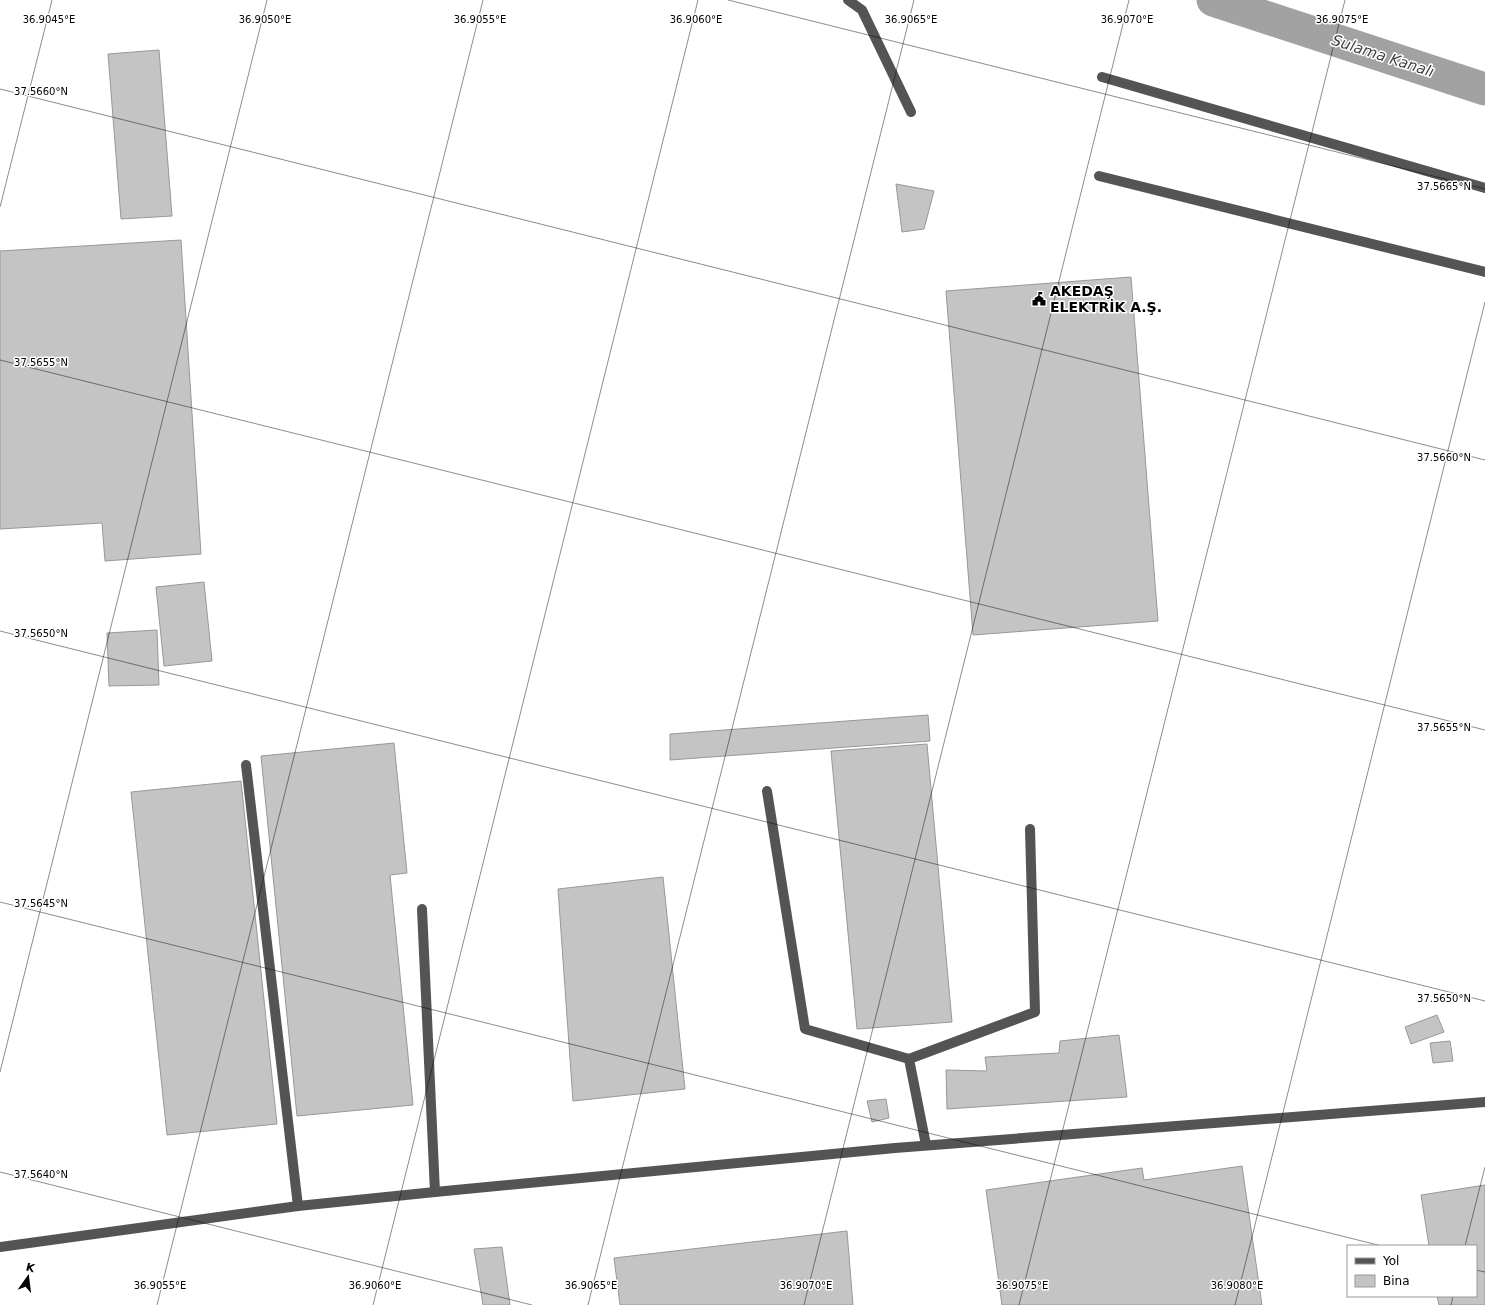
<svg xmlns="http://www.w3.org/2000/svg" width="1485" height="1305" font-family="'DejaVu Sans',sans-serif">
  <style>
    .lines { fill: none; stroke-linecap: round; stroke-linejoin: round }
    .canal { stroke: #a2a2a2; stroke-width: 33 }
    .building { fill: #c4c4c4; stroke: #989898 }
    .minor { stroke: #545454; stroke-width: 10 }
    .ticks { fill: none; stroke: #000; stroke-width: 1; stroke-opacity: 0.45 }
    .labels { text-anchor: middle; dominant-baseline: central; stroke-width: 3; stroke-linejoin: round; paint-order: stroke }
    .poi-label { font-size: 14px; font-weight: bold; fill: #000; stroke: #fff; text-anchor: start }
    .water-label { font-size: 15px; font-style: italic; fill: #434343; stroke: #fff }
    .ticks-label { font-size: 10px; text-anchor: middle; fill: #000; stroke: #fff; stroke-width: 3; stroke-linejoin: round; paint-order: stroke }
  </style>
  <rect width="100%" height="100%" fill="#fff"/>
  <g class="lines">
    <!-- canal -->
    <path class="canal" d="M1213,0L1485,89"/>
  </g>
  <!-- building -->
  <g class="building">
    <path d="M159,50L172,216L121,219L108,54Z"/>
    <path d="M896,184L934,191L924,229L902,232Z"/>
    <path d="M181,240L201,554L105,561L102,523L0,529V251Z"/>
    <path d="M1131,277L1158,621L973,635L946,291Z"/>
    <path d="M204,582L212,661L164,666L156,587Z"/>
    <path d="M157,630L159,685L109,686L107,633Z"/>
    <path d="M928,715L930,741L670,760V734Z"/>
    <path d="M394,743L407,873L390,875L413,1105L297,1116L261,756Z"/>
    <path d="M927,744L952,1022L857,1029L831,751Z"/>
    <path d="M241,781L277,1124L167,1135L131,792Z"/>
    <path d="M663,877L685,1089L573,1101L558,889Z"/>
    <path d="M1437,1015L1444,1032L1411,1044L1405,1027Z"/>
    <path d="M1119,1035L1127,1097L947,1109L946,1070L987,1071L985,1057L1059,1053L1060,1041Z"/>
    <path d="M1450,1041L1453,1061L1433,1063L1430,1043Z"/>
    <path d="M886,1099L889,1118L872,1122L867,1101Z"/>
    <path d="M1242,1166L1262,1305H1002L986,1190L1142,1168L1144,1180Z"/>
    <path d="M1485,1185V1305H1439L1437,1296H1476V1246H1429L1421,1195Z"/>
    <path d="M847,1231L853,1305H620L614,1258Z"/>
    <path d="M502,1247L510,1305H483L474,1249Z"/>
  </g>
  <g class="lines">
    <!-- minor -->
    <g class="minor">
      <path d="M848,0L862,10L911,112"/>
      <path d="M1102,77L1485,188"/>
      <path d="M1099,176L1485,272"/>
      <path d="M246,765L298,1206"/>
      <path d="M767,791L805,1029L909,1059"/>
      <path d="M422,909L435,1192"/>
      <path d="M926,1145L909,1059L1035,1012L1030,829"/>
      <path d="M0,1247L298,1206L435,1192L895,1148L1485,1102"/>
    </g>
  </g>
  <!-- ticks -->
  <path class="ticks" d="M728,0L1485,189M0,89L1485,460M0,207L52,0M0,360L1485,730M0,631L1485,1001M0,902L1382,1246M0,1072L267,0M0,1172L532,1305M1465,1246L1485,1167M1476,1270L1485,1272M157,1305L483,0M373,1305L698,0M588,1305L914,0M804,1305L1129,0M1019,1305L1345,0M1235,1305L1485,302M1451,1305L1453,1296"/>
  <!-- icons -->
  <defs>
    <g id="civic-bare" transform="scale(1.08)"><path d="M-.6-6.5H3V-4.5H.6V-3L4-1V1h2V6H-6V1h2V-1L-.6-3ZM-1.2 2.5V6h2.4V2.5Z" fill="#000" stroke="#fff" stroke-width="2.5" paint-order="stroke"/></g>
  </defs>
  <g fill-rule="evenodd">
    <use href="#civic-bare" x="1039" y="299"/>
  </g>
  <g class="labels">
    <!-- poi labels -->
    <g class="poi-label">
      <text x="1050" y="291">AKEDAŞ<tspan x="1050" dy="16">ELEKTRİK A.Ş.</tspan></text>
    </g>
    <!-- water labels -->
    <g class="water-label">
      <text transform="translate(1383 56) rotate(18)">Sulama Kanalı</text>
    </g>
  </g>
  <g class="ticks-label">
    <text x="49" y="23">36.9045°E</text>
    <text x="265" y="23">36.9050°E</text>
    <text x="480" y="23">36.9055°E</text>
    <text x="696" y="23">36.9060°E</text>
    <text x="911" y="23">36.9065°E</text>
    <text x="1127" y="23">36.9070°E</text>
    <text x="1342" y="23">36.9075°E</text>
    <text x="41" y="95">37.5660°N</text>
    <text x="1444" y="190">37.5665°N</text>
    <text x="41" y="366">37.5655°N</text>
    <text x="1444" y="461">37.5660°N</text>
    <text x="41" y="637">37.5650°N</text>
    <text x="1444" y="731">37.5655°N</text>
    <text x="41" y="907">37.5645°N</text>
    <text x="1444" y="1002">37.5650°N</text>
    <text x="41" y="1178">37.5640°N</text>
    <text x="160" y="1289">36.9055°E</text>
    <text x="375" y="1289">36.9060°E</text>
    <text x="591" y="1289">36.9065°E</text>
    <text x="806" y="1289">36.9070°E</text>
    <text x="1022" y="1289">36.9075°E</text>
    <text x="1237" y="1289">36.9080°E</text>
  </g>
  <!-- legend -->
  <rect x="1347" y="1245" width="130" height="52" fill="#ffffff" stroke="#999999"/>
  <rect x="1355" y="1258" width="20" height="6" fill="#545454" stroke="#999999"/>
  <text x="1383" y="1265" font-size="12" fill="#000000">Yol</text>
  <rect x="1355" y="1275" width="20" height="12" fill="#c4c4c4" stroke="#999999"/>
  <text x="1383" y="1285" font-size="12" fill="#000000">Bina</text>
  <!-- north arrow -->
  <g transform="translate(28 1277) rotate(14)" stroke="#ffffff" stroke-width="3" paint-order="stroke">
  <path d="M0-3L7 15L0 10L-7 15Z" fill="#000000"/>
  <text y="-6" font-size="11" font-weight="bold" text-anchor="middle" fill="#000000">K</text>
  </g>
</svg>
